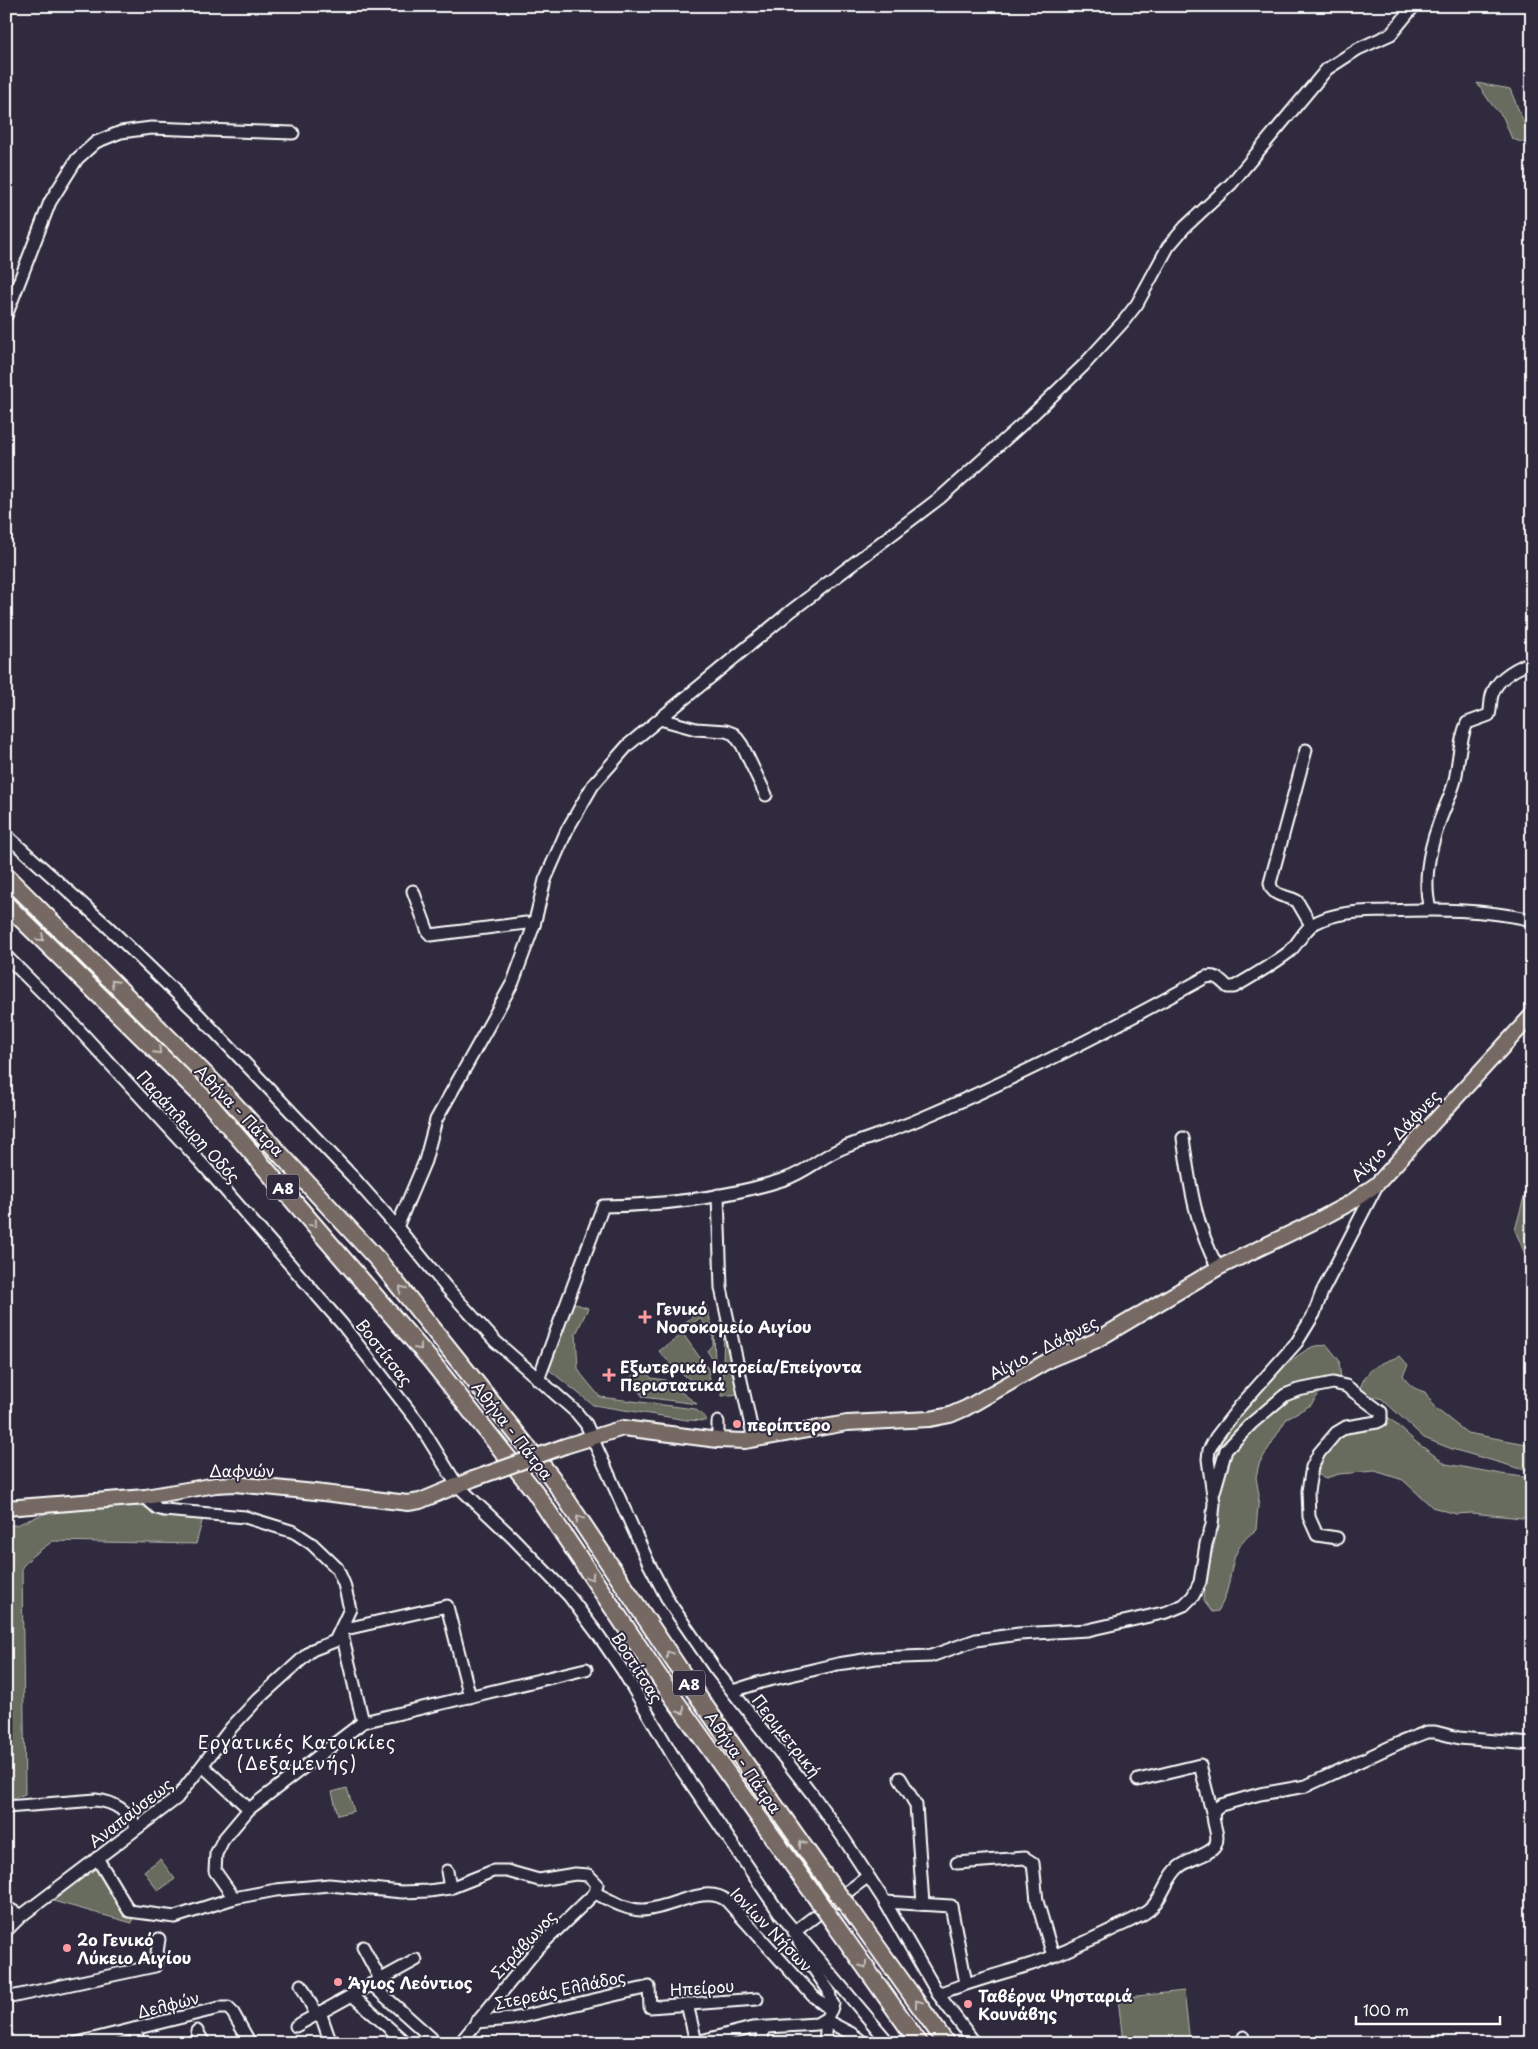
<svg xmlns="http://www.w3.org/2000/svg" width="1538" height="2049" font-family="'Playpen Sans',sans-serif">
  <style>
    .green { fill: #686c5e; stroke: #b4b6ae }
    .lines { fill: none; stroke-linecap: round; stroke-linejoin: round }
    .minor-casing { stroke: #fff; stroke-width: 15 }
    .major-casing { stroke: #fff; stroke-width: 18 }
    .highway-casing { stroke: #fff; stroke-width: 20 }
    .minor { stroke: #2f2a3d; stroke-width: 11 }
    .major { stroke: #766964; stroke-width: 14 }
    .highway { stroke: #766964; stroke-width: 16 }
    .major-bridge-casing { stroke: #fff; stroke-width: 18; stroke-linecap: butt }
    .highway-bridge-casing { stroke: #fff; stroke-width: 20; stroke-linecap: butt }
    .major-bridge { stroke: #766964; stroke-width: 14 }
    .highway-bridge { stroke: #766964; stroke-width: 16 }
    .oneway { stroke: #c1bcb9 }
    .poi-dot { fill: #ff9aa2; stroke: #2f2a3d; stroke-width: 2 }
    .labels { text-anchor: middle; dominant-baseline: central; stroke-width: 4; stroke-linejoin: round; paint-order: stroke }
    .shield { fill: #2f2a3d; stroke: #c1bfc5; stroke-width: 1 }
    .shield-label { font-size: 15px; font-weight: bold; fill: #fff }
    .street-label { font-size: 16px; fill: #fff; stroke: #2f2a3d }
    .poi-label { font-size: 16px; font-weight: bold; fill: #fff; stroke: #2f2a3d; text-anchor: start }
    .neighbourhood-label { font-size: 18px; letter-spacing: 1px; fill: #fff; stroke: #2f2a3d }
  </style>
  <rect width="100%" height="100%" fill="#2f2a3d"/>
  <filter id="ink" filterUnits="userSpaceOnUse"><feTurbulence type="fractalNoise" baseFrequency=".02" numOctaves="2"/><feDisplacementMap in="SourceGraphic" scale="10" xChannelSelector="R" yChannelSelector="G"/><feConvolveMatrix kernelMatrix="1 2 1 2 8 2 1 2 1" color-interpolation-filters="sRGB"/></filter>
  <g filter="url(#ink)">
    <!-- green -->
    <g class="green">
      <path d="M1477,83L1510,89L1527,130H1532V145L1512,139L1503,117L1492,105Z"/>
      <path d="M1532,1187V1253L1525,1254L1515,1230L1524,1197Z"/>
      <path d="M573,1303L588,1308L576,1334L578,1368L581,1374L600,1397L695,1409L706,1418V1421L687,1420L593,1405L548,1369Z"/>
      <path d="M706,1306L714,1333L715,1362L707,1351L713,1344V1337L700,1318L681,1332L678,1328Z"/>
      <path d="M724,1330L738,1394L722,1396Z"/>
      <path d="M683,1334L708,1369L710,1379L705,1386C693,1386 667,1361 659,1351Z"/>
      <path d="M1327,1345L1339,1360L1341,1380L1322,1389L1311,1405L1287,1418L1259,1464L1256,1477L1259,1495L1256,1530C1223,1552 1237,1582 1218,1611L1212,1612L1203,1600C1205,1570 1219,1539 1219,1510C1220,1490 1207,1468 1215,1449C1227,1420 1283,1361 1312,1347C1316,1345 1322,1346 1327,1345Z"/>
      <path d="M1400,1356L1408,1365L1403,1375C1408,1385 1414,1389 1425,1392L1435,1408L1467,1433L1532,1445V1472L1452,1449L1424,1438L1382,1399L1366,1394L1360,1388C1368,1366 1380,1364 1400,1356Z"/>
      <path d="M644,1368L651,1378L665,1380L697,1404L643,1397L630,1378Z"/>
      <path d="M1387,1416L1416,1442L1446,1464L1501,1474L1532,1478V1519L1471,1513L1456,1514L1432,1507L1403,1480L1375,1471L1339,1474L1326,1478L1316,1474L1315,1469C1321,1459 1332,1439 1341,1434C1350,1429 1377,1429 1381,1426C1383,1424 1384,1419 1387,1416Z"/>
      <path d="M130,1506L143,1507L165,1515L203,1518L196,1544L53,1541L32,1556L22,1567L25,1794L6,1801V1525H16L54,1510Z"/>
      <path d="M347,1788L354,1811L338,1815L332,1792Z"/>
      <path d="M160,1859L175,1879L158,1891L144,1871Z"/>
      <path d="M96,1867L133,1916L132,1923L53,1901Z"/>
      <path d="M1184,1991L1190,2043H1123L1118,1998Z"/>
    </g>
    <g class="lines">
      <!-- minor casing -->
      <g class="minor-casing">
        <g id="minor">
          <path d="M6,316L50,202L77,159L96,142L121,132L151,128L293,133"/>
          <path d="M660,719L696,729L726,731L734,734L742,745L766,795"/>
          <path d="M1306,750L1270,883C1272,897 1286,895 1297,901L1311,925"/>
          <path d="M6,835L106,925L200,1016L353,1177L397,1227L446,1287L495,1341L576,1412L586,1424L649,1564L669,1602L715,1669L812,1794L844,1839L885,1902L938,1994L975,2043"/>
          <path d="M413,891L428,932L431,935L526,923L534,925"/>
          <path d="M1430,909C1423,883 1429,851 1438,826C1443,810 1451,796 1455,780C1459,761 1459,741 1467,723L1489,715C1491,709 1490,702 1492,695C1497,678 1516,668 1532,662"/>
          <path d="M6,956L69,1019L205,1167L342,1324L418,1422L457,1485L512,1537L569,1596L599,1636L623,1671L677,1763L781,1915L889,2043"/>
          <path d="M1183,1138C1190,1186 1195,1225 1218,1268"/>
          <path d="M718,1195L721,1288L754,1440"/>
          <path d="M397,1227L425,1161L436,1120L513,982L534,925L545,880L567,830L593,785L628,745L791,611L941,497L1029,418L1083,366L1123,322L1137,304L1168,247L1185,227L1231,184L1327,69L1358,49L1391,34L1414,6"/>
          <path d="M538,1380L603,1206C664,1205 727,1198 785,1179C807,1172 823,1155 845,1147C871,1137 897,1129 922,1118C1020,1077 1114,1028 1206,977C1217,975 1220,980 1228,987H1234C1253,976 1272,965 1289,952C1299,943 1305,927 1317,922C1339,911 1364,912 1388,911C1436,909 1484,909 1532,920"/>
          <path d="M718,1440V1422"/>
          <path d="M1214,1492L1226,1450L1252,1423L1285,1395L1298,1390L1333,1383L1346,1386L1381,1412V1420L1377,1422L1346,1427L1336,1433L1319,1453L1312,1467L1308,1491L1309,1517L1317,1535L1337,1538"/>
          <path d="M341,1630L363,1722L586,1669"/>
          <path d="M341,1630L447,1606L470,1697"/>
          <path d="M733,1691L761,1682L838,1664L876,1658L931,1656L976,1640L1019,1634L1088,1630L1167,1612L1184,1605L1193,1596L1200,1582L1206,1544L1212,1525L1214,1503L1208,1459L1209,1450L1216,1437L1240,1406L1297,1342L1314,1314L1322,1292L1377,1185"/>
          <path d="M203,1766L249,1809"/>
          <path d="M900,1778L916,1805L923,1904"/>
          <path d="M1138,1780L1200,1765L1213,1816"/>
          <path d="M6,1807L96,1800C116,1802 126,1811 137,1827"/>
          <path d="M97,1858L129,1911L175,1917L234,1898L215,1871L216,1854L223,1840L249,1809L363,1722"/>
          <path d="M957,1863L1025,1858L1033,1863L1037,1901L1053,1956"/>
          <path d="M447,1871L450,1888"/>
          <path d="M595,1893C610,1900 626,1910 642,1910C668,1910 705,1883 727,1901L813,1996L831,2010"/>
          <path d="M234,1898L276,1890L329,1885L402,1892L429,1891L450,1888L493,1871H507L539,1880L575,1874L588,1875L597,1884L595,1893"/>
          <path d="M885,1902L951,1906L966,1983"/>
          <path d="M6,1907L21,1916"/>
          <path d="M6,1931L21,1916L177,1798L231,1728L258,1699L312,1650L335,1641L350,1609L344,1584L337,1568L312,1544L294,1532L245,1517L164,1510L157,1508L145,1497"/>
          <path d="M363,1947L380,1979"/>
          <path d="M371,1984L437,2043"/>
          <path d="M301,1985L316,2014"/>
          <path d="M938,1994C969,1982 1000,1974 1032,1964C1058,1955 1084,1943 1109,1931C1122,1924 1138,1919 1149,1910C1165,1896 1165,1879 1179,1867C1188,1859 1210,1855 1215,1846C1223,1832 1203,1815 1221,1805L1260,1794L1306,1786L1399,1743L1427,1732H1435L1459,1738L1532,1744"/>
          <path d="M352,1995L406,2043"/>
          <path d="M6,1998L155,1966L159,1939"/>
          <path d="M687,2004L696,2042"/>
          <path d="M832,2007L829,1991L812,1966L794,1932L867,1877"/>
          <path d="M320,2012L329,2038L335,2043"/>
          <path d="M825,2020L852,2034L864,2043"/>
          <path d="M476,2022L512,2019L649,1987L650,2007L757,1999"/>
          <path d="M296,2026L416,1960"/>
          <path d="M134,2029L139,2043"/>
          <path d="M197,2031L204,2043"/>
          <path d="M77,2043L219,2008H228L233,2013L250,2043"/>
          <path d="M460,2043L538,1948L595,1893"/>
          <path d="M693,2043L752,2028L817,2024L827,2018L833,2004"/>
          <path d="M762,2043L763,2027"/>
          <path d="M825,2043L826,2031L825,2020"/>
          <path d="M1242,2043L1244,2037"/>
        </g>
      </g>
      <!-- major casing -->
      <g class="major-casing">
        <g id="major">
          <path d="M565,1446L623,1428L718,1440L745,1441L847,1423L930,1419L950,1415L966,1408L1051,1359L1095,1341L1218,1268L1318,1220L1350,1203L1377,1184L1532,1015"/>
          <path d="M6,1508L145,1497L216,1485L235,1484L315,1492L408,1503L420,1501L473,1479"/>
        </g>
      </g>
      <!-- highway casing -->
      <g class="highway-casing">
        <g id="highway">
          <path d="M6,876L222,1091L378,1260L552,1478L688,1682L830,1884"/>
          <path d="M6,904L208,1102L432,1362L535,1492L672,1696L815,1896"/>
          <path d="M853,1913L946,2043"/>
          <path d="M836,1926L919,2043"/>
        </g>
      </g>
      <!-- minor -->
      <use href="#minor" class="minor"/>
      <!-- major -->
      <use href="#major" class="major"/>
      <!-- highway -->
      <use href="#highway" class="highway"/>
      <!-- major-bridge casing -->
      <g class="major-bridge-casing">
        <path id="major-bridge" d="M473,1479L565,1446"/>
      </g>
      <!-- highway-bridge casing -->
      <g class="highway-bridge-casing">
        <g id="highway-bridge">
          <path d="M830,1884L853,1913"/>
          <path d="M815,1896L836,1926"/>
        </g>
      </g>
      <!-- major-bridge -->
      <use href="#major-bridge" class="major-bridge"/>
      <!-- highway-bridge -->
      <use href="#highway-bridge" class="highway-bridge"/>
    </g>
    <!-- one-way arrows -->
    <defs><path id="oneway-chevron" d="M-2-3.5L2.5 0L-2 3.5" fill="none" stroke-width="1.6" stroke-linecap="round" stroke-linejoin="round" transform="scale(1.25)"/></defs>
    <g class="oneway">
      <use href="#oneway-chevron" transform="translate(41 938) rotate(44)"/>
      <use href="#oneway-chevron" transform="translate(114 983) rotate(-135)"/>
      <use href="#oneway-chevron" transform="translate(158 1051) rotate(45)"/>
      <use href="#oneway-chevron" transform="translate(314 1224) rotate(50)"/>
      <use href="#oneway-chevron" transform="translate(402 1289) rotate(-129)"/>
      <use href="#oneway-chevron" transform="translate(419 1347) rotate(49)"/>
      <use href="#oneway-chevron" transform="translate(579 1519) rotate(-124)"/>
      <use href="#oneway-chevron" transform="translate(591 1577) rotate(56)"/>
      <use href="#oneway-chevron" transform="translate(669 1654) rotate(-124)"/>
      <use href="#oneway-chevron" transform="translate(682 1711) rotate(54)"/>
      <use href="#oneway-chevron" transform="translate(802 1844) rotate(-125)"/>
      <use href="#oneway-chevron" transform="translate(864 1965) rotate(54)"/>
      <use href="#oneway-chevron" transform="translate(918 2003) rotate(-126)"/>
    </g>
  </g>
  <!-- markers -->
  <g class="poi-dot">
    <path d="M642.5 1309.5h5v5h5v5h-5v5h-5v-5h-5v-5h5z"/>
    <path d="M606.5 1367.5h5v5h5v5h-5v5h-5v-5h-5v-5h5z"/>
    <circle cx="737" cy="1424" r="5"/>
    <circle cx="67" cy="1948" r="5"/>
    <circle cx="338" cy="1982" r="5"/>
    <circle cx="968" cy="2004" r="5"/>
  </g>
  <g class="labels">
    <!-- shield labels -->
    <g class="shield">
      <rect x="267" y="1174.5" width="32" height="25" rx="4"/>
      <rect x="673" y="1670.5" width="32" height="25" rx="4"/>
    </g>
    <g class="shield-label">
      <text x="283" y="1187">Α8</text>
      <text x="689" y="1683">Α8</text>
    </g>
    <!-- street labels -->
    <g class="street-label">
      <text transform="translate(240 1110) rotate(46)">Αθήνα - Πάτρα</text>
      <text transform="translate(189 1126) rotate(48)">Παράπλευρη Οδός</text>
      <text transform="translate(1395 1135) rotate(-46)">Αίγιο - Δάφνες</text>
      <text transform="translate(1043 1347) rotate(-27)">Αίγιο - Δάφνες</text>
      <text transform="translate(385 1352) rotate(52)">Βοστίτσας</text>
      <text transform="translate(513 1430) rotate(52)">Αθήνα - Πάτρα</text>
      <text x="242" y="1470">Δαφνών</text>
      <text transform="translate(638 1667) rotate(58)">Βοστίτσας</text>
      <text transform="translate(787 1735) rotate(52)">Περιμετρική</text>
      <text transform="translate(744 1762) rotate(55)">Αθήνα - Πάτρα</text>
      <text transform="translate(130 1812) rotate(-38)">Αναπαύσεως</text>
      <text transform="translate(772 1929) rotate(46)">Ιονίων Νήσων</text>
      <text transform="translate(523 1944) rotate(-47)">Στράβωνος</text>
      <text transform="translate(702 1987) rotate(-4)">Ηπείρου</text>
      <text transform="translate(560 1989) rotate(-12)">Στερεάς Ελλάδος</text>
      <text transform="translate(168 2004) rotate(-14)">Δελφών</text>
    </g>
    <!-- poi labels -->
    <g class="poi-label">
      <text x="656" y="1308">Γενικό<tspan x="656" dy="18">Νοσοκομείο Αιγίου</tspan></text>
      <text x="620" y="1366">Εξωτερικά Ιατρεία/Επείγοντα<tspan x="620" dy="18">Περιστατικά</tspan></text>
      <text x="747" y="1424">περίπτερο</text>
      <text x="77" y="1939">2ο Γενικό<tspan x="77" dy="18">Λύκειο Αιγίου</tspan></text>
      <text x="348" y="1982">Άγιος Λεόντιος</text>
      <text x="978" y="1995">Ταβέρνα Ψησταριά<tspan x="978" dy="18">Κουνάβης</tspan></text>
    </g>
    <!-- neighbourhood labels -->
    <g class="neighbourhood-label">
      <text x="297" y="1741">Εργατικές Κατοικίες<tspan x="297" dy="21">(Δεξαμενής)</tspan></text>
    </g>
  </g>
  <!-- margin -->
  <rect width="1538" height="2049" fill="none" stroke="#2f2a3d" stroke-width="25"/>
  <rect x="12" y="12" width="1513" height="2024" fill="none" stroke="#fff" stroke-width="2" filter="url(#ink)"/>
  <!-- scale -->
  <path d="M1356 2016v8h144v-8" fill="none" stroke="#ffffff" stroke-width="2.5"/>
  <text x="1363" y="2016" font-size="15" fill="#ffffff" stroke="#2f2a3d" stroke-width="4" paint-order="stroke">100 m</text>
</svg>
